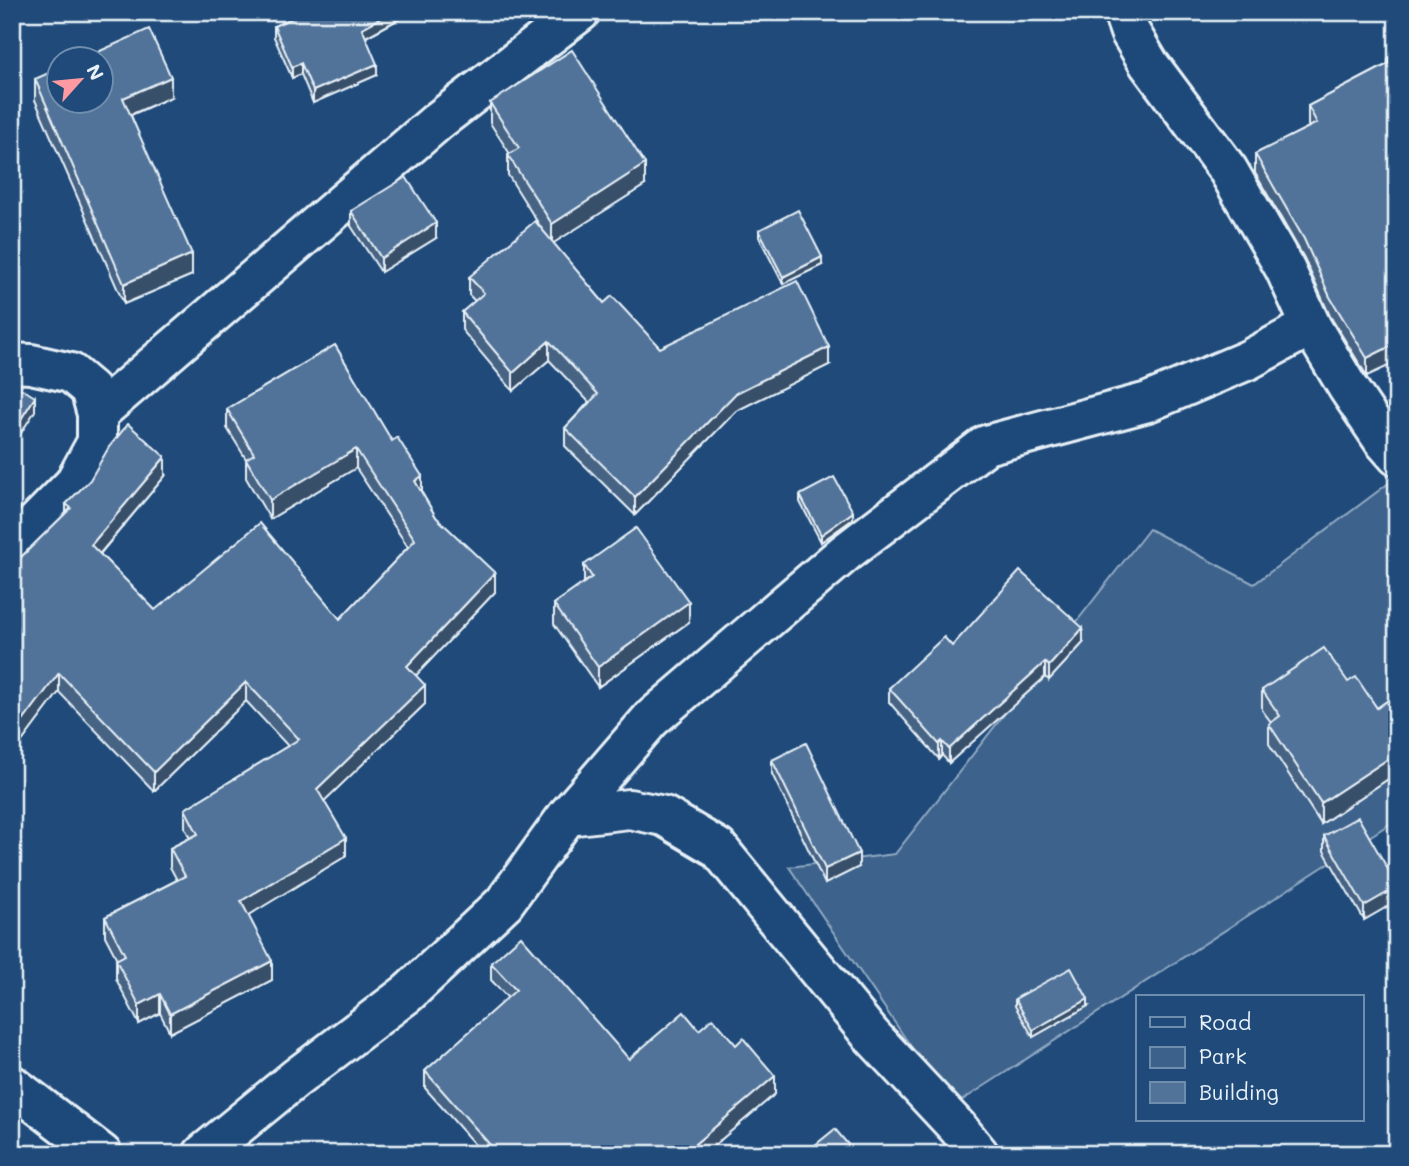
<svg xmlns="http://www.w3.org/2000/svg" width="1409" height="1166" font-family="Mali,sans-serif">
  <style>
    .green { fill: #3c628c; stroke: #92aac2; stroke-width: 2 }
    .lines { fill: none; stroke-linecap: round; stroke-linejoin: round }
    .street-casing { stroke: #e8f1f8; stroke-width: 44 }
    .street { stroke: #1f4a7a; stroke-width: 38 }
    .wall { fill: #466384; stroke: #e8f1f8; stroke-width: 2 }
    .shaded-wall { fill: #39506b; stroke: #e8f1f8; stroke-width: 2 }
    .building { fill: #517399; stroke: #e8f1f8; stroke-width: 2 }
  </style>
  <rect width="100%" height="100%" fill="#1f4a7a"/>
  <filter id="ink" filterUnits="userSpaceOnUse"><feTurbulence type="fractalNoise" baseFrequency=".0143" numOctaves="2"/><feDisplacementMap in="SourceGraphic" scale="14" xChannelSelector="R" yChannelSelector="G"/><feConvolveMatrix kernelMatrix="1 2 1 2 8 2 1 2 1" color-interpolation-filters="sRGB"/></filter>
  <g filter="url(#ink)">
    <!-- green -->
    <path class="green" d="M1397,477V819L952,1107L789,867L895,854L1149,529L1254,584Z"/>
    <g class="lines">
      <!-- street casing -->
      <g class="street-casing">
        <g id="street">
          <path d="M1123,12L1130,32L1149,64L1228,170L1285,269L1311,326L1348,388L1383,440L1397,456"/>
          <path d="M12,363L31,364L71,373L90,389L97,414V442L74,484L12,547"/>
          <path d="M97,414L438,121L580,12"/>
          <path d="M567,816L629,809L664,816L718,848L871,1035L958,1128L979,1154"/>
          <path d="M12,1085L102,1154"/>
          <path d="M203,1154L296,1078L408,993L504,903L567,816L651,719L846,552L986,445L1148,402L1248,360L1311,326"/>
        </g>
      </g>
      <!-- street -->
      <use href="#street" class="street"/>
    </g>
    <!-- wall -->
    <g class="wall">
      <path d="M306,12H412L366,37L377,75L313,103L301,74L292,78L274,37V26Z"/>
      <path d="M1397,55L1367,376L1330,316L1304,258L1255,173V154L1309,127L1308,125V106L1388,64V59Z"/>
      <path d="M35,79L171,97L131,115L192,275L124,304L35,100Z"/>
      <path d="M490,103L645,185L553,243L604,303L660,348L829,365L736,411L635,515L565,446V428L589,402L549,360L513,391L462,330V312L475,301L469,295V277L543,231L508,175V155L510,154L490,123Z"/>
      <path d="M351,211L436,238L381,272L351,226Z"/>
      <path d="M759,230L822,265L783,284L759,237Z"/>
      <path d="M335,345L436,517L495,592L416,675L425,704L324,801L346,856L248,915L272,980L170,1033L160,1013L139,1024L116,979V960L117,959L105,936V917L177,880L170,867V848L190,838L185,828V809L288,746L246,701L154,791L59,692L14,752L12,751V566L66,513V504L165,476L100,554L155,610L340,619L408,547L356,468L270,519L246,478V459L227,428V409Z"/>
      <path d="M800,495L853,519L821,542L800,502Z"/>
      <path d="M584,565L689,622L598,687L554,624V604L584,583Z"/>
      <path d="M1083,643L1049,680L1045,677L949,763L942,755L939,759L889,702V688L952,646Z"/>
      <path d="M1348,682L1377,708L1397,694V773L1321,824L1269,744V724L1271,722L1262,710V690Z"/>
      <path d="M772,760L859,867L825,884L772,774Z"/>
      <path d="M1324,836L1397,885V901L1364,920L1324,851Z"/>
      <path d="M491,963L629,1059L699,1030L775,1094L704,1154H483L425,1088V1071L508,998L491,980Z"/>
      <path d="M1015,999L1088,1006L1033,1037L1015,1006Z"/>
    </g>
    <!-- shaded-wall -->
    <g class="shaded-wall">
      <path d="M391,12H412L362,39V28Z"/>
      <path d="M301,63V74L292,78V67Z"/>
      <path d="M377,64V75L313,103V91Z"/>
      <path d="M171,77V97L123,118V98Z"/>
      <path d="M645,164V185L552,244V224Z"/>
      <path d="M436,223V238L381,272V258Z"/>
      <path d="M192,254V275L124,304V284Z"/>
      <path d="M822,257V265L783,284V277Z"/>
      <path d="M549,341V360L513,391V373Z"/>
      <path d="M1397,343V362L1367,376V358Z"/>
      <path d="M829,347V365L736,411L635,515V497L736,393Z"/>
      <path d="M35,397V411L12,447V433Z"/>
      <path d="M356,449V468L270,519V500Z"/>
      <path d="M165,457V476L91,564V545Z"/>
      <path d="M422,476V495L415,481Z"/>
      <path d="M853,512V519L821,542V535Z"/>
      <path d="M495,573V592L407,685V666Z"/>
      <path d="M689,602V622L598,687V667Z"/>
      <path d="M1083,628V643L1049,680V666Z"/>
      <path d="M1045,662V677L949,763V749Z"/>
      <path d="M59,673V692L14,752V733Z"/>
      <path d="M246,682V701L154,791V772Z"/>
      <path d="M425,685V704L317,808V789Z"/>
      <path d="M942,741V755L939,759V744Z"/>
      <path d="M1397,753V773L1321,824V803Z"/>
      <path d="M346,838V856L241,920V901Z"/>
      <path d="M859,853V867L825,884V869Z"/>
      <path d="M1397,887V901L1364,920V906Z"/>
      <path d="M272,961V980L170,1033V1014Z"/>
      <path d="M160,994V1013L139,1024V1005Z"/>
      <path d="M1088,999V1006L1033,1037V1030Z"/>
      <path d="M775,1076V1094L704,1154H695V1144Z"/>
    </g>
    <!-- building -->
    <g class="building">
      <path d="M306,12H391L362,28L377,64L313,91L301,63L292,67L274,26Z"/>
      <path d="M149,29L171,77L123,98L192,254L124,284L35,79L60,68V102H102V60H80Z"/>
      <path d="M572,50L645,164L552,224L508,155L519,148L490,103Z"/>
      <path d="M1397,55V343L1367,358L1330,297L1304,239L1255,154L1317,123L1308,106L1390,63L1388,59Z"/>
      <path d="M406,177L436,223L381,258L351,211Z"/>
      <path d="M798,210L822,257L783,277L759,230Z"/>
      <path d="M535,221L604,303L612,296L660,348L797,281L829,347L736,393L635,497L565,428L598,394L549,341L513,373L462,312L484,293L469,277Z"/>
      <path d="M335,345L392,441L397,437L422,476L415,481L436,517L495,573L407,666L425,685L317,789L346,838L241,901L272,961L170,1014L160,994L139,1005L116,960L125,955L105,917L185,876L170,848L198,834L185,809L299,739L246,682L154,772L59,673L14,733L12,732V566L71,508L66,504L90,480L109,447L128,424L165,457L91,545L155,610L260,523L340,619L415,540L356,449L270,500L246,459L254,454L227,409Z"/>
      <path d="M12,383L35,397L12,433Z"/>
      <path d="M834,477L853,512L821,535L800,495Z"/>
      <path d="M636,528L689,602L598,667L554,604L592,577L584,565Z"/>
      <path d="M1020,571L1083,628L1049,666L1045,662L949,749L942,741L939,744L889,688L944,637L952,646Z"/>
      <path d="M1324,648L1348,682L1356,677L1377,708L1397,694V753L1321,803L1269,724L1280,716L1262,690Z"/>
      <path d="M806,743L859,853L825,869L772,760Z"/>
      <path d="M1358,817L1397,885V887L1364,906L1324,836Z"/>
      <path d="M521,936L629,1059L684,1012L699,1030L713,1018L736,1045L743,1038L775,1076L695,1144L703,1154H498L425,1071L516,990L491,963Z"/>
      <path d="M1071,968L1088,999L1033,1030L1015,999Z"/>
      <path d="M835,1129L856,1154H804Z"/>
    </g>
  </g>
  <!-- margin -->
  <rect width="1409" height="1166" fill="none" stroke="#1f4a7a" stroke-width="42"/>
  <rect x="21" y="21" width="1367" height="1124" fill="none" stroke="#e8f1f8" stroke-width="2.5" filter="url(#ink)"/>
  <!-- legend -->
  <rect x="1136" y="995" width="228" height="126" fill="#1f4a7a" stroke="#6f8dac" stroke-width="2"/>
  <rect x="1150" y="1017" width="35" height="10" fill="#1f4a7a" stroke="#6f8dac" stroke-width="2"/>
  <text x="1199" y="1030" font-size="21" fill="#e8f1f8">Road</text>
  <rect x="1150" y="1047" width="35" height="21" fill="#3c628c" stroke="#6f8dac" stroke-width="2"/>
  <text x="1199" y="1064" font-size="21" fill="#e8f1f8">Park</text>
  <rect x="1150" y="1082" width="35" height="21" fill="#517399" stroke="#6f8dac" stroke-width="2"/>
  <text x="1199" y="1100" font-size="21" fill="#e8f1f8">Building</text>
  <!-- north arrow -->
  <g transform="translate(80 80) rotate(63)"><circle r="33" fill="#1f4a7a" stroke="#6f8dac" stroke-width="2"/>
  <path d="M0-5L12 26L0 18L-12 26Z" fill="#ff9aa2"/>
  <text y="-10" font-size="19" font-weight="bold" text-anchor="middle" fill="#e8f1f8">N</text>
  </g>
</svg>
